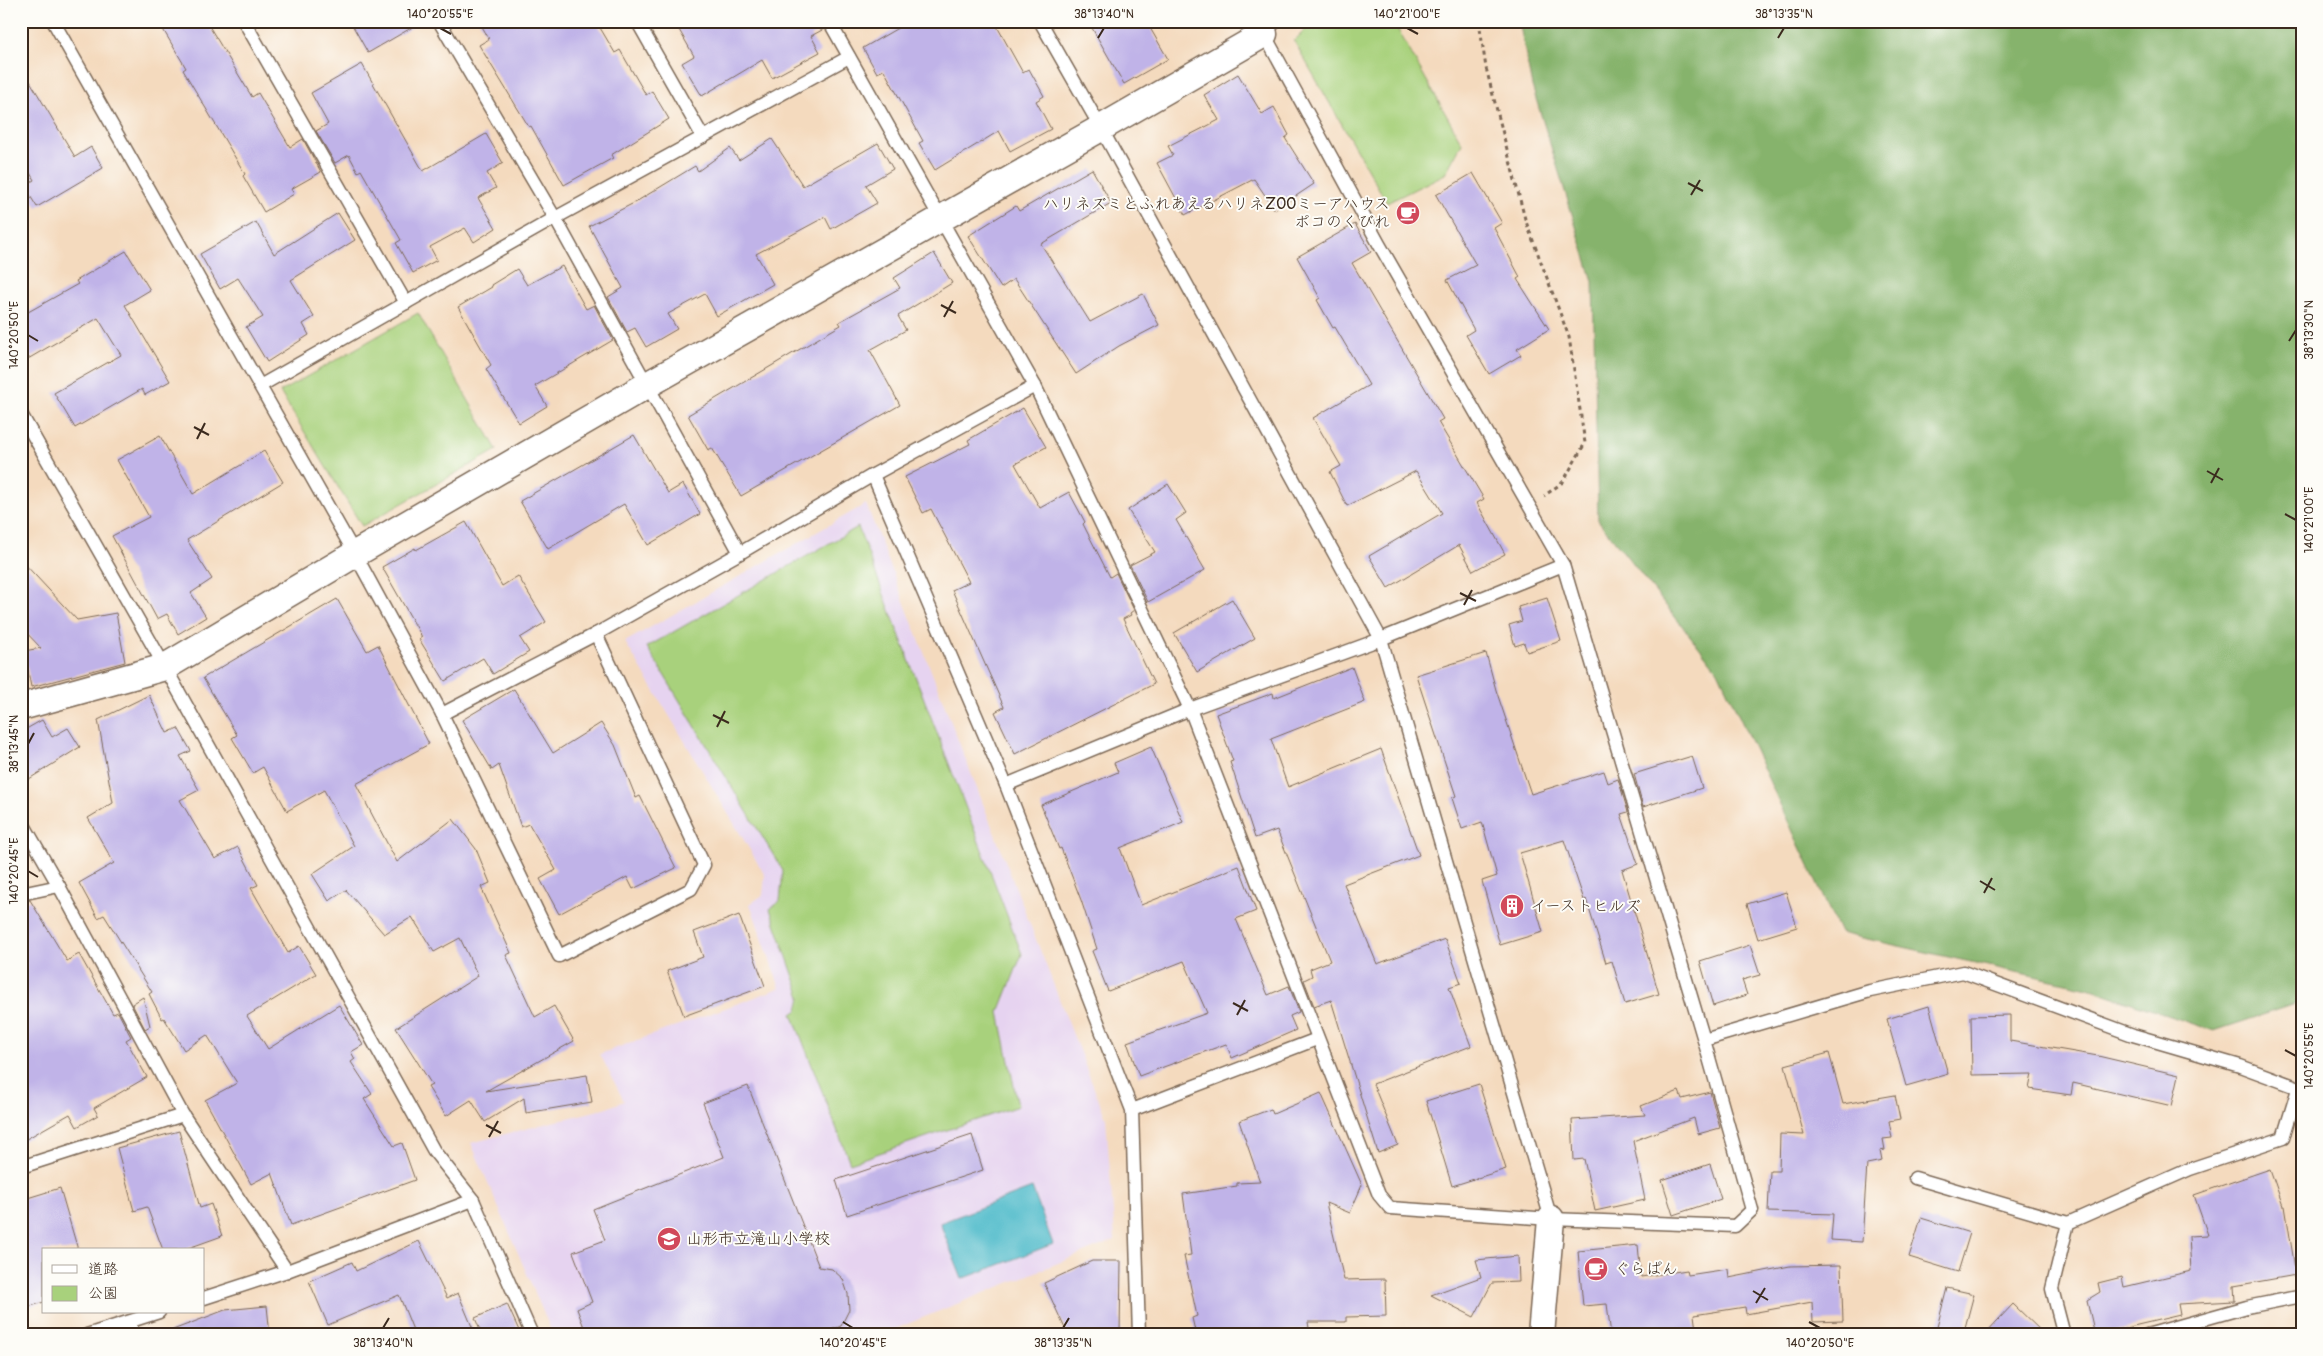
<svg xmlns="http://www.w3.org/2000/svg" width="2323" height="1356" font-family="Pangolin,'Klee One',sans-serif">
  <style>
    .built { fill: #e6d3f0 }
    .green { fill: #a8d17c; stroke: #727e4d }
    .forest { fill: #86b36c; stroke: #606e45 }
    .water { fill: #4fbbcb; stroke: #457274 }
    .building { fill: #c0b3e8 }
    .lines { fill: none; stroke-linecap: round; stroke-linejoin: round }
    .lane-casing { stroke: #7c6856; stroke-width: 15 }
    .street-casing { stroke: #7c6856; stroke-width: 29 }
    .path { stroke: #7c6856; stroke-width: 3; stroke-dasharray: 4 4; stroke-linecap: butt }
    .lane { stroke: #fff; stroke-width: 12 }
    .street { stroke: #fff; stroke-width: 26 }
    .ticks { fill: none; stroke: #3b2a1e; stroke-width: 2 }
    .labels { text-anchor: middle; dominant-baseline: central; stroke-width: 4; stroke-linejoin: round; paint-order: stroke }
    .poi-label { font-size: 16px; fill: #3b2a1e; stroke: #fdfcf7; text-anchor: start }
    .neatline { fill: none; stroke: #3b2a1e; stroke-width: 2 }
    .ticks-label { font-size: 12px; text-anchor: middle; fill: #3b2a1e }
  </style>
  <rect width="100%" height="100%" fill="#fdfcf7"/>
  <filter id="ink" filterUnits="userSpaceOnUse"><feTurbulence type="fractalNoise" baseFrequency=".02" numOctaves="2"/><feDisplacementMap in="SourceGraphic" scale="10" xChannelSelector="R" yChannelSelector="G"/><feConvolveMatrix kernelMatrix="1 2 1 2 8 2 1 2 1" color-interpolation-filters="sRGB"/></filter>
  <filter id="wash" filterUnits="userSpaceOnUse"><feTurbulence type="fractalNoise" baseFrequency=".0096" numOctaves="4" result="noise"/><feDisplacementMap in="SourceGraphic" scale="20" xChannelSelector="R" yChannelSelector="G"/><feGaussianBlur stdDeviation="1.12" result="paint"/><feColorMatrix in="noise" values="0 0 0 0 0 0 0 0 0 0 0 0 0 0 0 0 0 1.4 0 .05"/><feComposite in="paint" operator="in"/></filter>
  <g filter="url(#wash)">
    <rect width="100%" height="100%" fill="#f4dabe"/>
    <!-- built -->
    <path class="built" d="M866,504L1106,1119L1115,1240L880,1335H553L471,1143L607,1108L624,1101L600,1054L780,988L750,904L763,895L765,875L625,642Z"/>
    <!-- green -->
    <g class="green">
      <path d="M1314,21H1393L1462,143L1445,174L1387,203L1294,41Z"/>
      <path d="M418,313L497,450L362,526L280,392Z"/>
      <path d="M858,527L1022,954L999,1012L1018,1106L850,1163L792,1014L798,1010L801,997L770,909L780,901L783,871L647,647Z"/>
    </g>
    <!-- forest -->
    <path class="forest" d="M1519,21H2302V1002L2214,1031L2088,988L1840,933L1718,671L1598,520L1593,281L1532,86Z"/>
    <!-- water -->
    <path class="water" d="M1032,1188L1053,1244L962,1279L940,1223Z"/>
    <g id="blocks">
      <!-- building -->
      <g class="building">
        <path d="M158,21H206L252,97L258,93L290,147L303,139L321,172L291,189L294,194L264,212L243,176L245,174L183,70L186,68Z"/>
        <path d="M350,21H423L368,53Z"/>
        <path d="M479,21H596L615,53L620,50L646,95L652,91L669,119L611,155L613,158L564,185L531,126L529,127L479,45L489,39Z"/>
        <path d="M674,21H821L824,29L811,36L820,52L772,78L762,60L702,96L682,63L694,56Z"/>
        <path d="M910,21H994L1023,73L1029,69L1044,96L1036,101L1051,129L1010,151L999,131L935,170L919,143L923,141L884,70L877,73L863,48Z"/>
        <path d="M1088,21H1146L1168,59L1124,84Z"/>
        <path d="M362,64L423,171L486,134L503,163L487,173L496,188L478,198L496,228L474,242L465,228L430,247L437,260L413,273L396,243L401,240L361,170L358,172L349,155L335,163L316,131L328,124L311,93Z"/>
        <path d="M21,66L75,157L91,147L103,168L37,207L24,186L34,180L21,157Z"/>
        <path d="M1238,74L1262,114L1274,107L1289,135L1285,138L1314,184L1275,210L1254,179L1185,215L1157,163L1173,155L1168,146L1219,120L1204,95Z"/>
        <path d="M772,139L803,186L878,143L893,169L866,185L877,203L831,229L825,217L756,254L773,284L717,316L705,294L668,314L677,329L646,347L635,328L627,332L608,297L623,288L589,226L634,203L695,166L698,171L730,148L739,160Z"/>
        <path d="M1092,169L1111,203L1041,244L1090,322L1143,294L1159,325L1119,346L1076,374L1014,279L1001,288L968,236L1016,206L1019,211Z"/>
        <path d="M1473,173L1502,223L1494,228L1520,277L1517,279L1549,329L1517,349L1521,355L1489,374L1466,335L1474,330L1447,280L1476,265L1436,195Z"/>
        <path d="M338,213L355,240L291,280L314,317L303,324L309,335L267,362L246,327L263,317L238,278L220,289L200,254L256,222L274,254Z"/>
        <path d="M1355,224L1371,252L1352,263L1443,419L1438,422L1484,499L1477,503L1505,554L1473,571L1459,545L1388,588L1369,556L1442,513L1416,471L1347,506L1330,472L1341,466L1313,418L1369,385L1335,327L1333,328L1317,300L1320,298L1297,257Z"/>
        <path d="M126,251L150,290L125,305L170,381L145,395L142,389L75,428L54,393L121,355L98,318L21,363V316L78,284L76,281Z"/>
        <path d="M934,253L952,283L898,316L906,330L870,350L900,405L741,496L712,448L708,450L688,415L841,325L839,322L900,288L894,278Z"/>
        <path d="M562,266L586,309L594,305L613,340L535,386L547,406L519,423L486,369L491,365L458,307L492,287L491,285L517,269L527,285Z"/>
        <path d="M1023,408L1046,447L1015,464L1040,508L1069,492L1085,522L1083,524L1110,577L1116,573L1134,610L1130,613L1131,615L1123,619L1154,684L1015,754L995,712L1004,707L952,590L969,582L931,509L923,513L905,477L970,444L968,440Z"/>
        <path d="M634,435L668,493L683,484L700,514L648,545L624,504L548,549L520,501Z"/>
        <path d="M160,436L193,494L264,451L283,482L187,540L212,579L191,593L206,617L178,634L167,614L157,619L112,536L149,517L117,460Z"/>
        <path d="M1168,484L1186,513L1176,520L1205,570L1148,602L1130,565L1155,552L1128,510Z"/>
        <path d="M466,522L502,586L518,576L546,622L520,638L529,652L493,674L483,658L445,681L419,639L422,637L382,567L415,548L416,550Z"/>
        <path d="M21,560L77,620L116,613L125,662L31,687L24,651L41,648L21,627Z"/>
        <path d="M1547,598L1561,641L1527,652L1524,643L1515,646L1509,625L1522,621L1518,607Z"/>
        <path d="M337,599L367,651L378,645L429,744L356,784L397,862L453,819L476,849L490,883L481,887L511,953L506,955L535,1017L554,1006L574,1041L486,1091L587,1075L592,1102L526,1113L524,1098L485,1122L471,1100L446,1116L428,1087L432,1085L396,1028L478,976L460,938L434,952L412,917L384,934L346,890L329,901L312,874L354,846L324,790L287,811L263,767L253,773L232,738L237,735L203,678Z"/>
        <path d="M1232,599L1255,638L1197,672L1174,633Z"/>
        <path d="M1486,653L1496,690L1531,794L1604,771L1608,783L1618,779L1628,812L1621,814L1638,864L1622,870L1659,994L1625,1004L1612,961L1606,963L1586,899L1584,900L1564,840L1520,853L1543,932L1500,945L1482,881L1497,876L1482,822L1462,829L1452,798L1456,796L1416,675Z"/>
        <path d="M1352,667L1365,702L1271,739L1288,787L1381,749L1419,855L1344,884L1377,964L1445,939L1461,983L1449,987L1471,1046L1373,1084L1398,1145L1378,1153L1331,1000L1314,1006L1304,980L1312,976L1310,969L1330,961L1277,830L1255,838L1230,762L1233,761L1216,714L1273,693L1274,698Z"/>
        <path d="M514,689L553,753L601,723L615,745L636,798L640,796L676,868L633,889L627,877L559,914L540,879L556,870L529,824L521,827L499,765L492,770L462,720Z"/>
        <path d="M149,695L167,733L178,728L191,751L180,756L199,790L180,800L215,859L238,847L258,885L251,888L288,953L299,946L316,974L247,1016L268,1049L339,1005L363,1045L351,1052L355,1059L351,1062L372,1094L364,1099L394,1146L402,1143L415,1180L291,1225L272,1173L251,1184L205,1100L237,1083L207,1035L184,1050L164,1018L162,1019L149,994L152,992L104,915L98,918L79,883L114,863L88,818L113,803L98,720Z"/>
        <path d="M42,720L52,737L68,728L80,747L21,784V732Z"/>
        <path d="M1151,747L1183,822L1120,848L1141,905L1239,866L1256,911L1236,919L1268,995L1289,986L1299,1012L1290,1016L1296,1030L1232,1058L1226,1044L1139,1076L1127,1042L1207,1013L1184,961L1108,991L1092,951L1097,949L1081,900L1061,848L1059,849L1041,805L1118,772L1114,763Z"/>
        <path d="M1692,756L1702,788L1643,807L1634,774Z"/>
        <path d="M1786,892L1797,927L1758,939L1747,904Z"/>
        <path d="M30,900L67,961L79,954L113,1014L118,1012L131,1037L126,1040L147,1077L94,1108L98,1115L77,1127L70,1114L21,1142V902Z"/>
        <path d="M739,915L765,986L684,1016L667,971L703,957L694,932Z"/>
        <path d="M1750,945L1760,975L1742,980L1747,995L1713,1006L1700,961Z"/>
        <path d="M143,997L150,1026L145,1029L132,1004Z"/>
        <path d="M1929,1006L1948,1074L1906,1086L1887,1019Z"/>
        <path d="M2010,1015V1041L2098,1056L2179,1075L2172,1106L2073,1083L2071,1095L2029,1089L2032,1074L1972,1075L1971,1016Z"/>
        <path d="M1829,1053L1843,1104L1895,1095L1900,1119L1889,1121L1892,1138L1883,1139L1885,1150L1880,1151L1882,1161L1867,1164L1862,1242L1831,1240L1833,1214L1768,1212L1770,1171H1779L1780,1134L1804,1135L1785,1065Z"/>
        <path d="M1479,1084L1506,1169L1452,1186L1426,1101Z"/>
        <path d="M748,1086L819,1267L832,1269L843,1279L848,1294L849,1310L841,1326L818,1335H587L577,1309L592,1302L573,1252L605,1240L593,1209L724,1157L703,1103Z"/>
        <path d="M1679,1091L1682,1099L1710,1092L1720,1128L1698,1134L1694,1118L1633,1141L1645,1200L1595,1211L1584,1159L1574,1160L1572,1120L1645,1115L1641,1106Z"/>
        <path d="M1321,1093L1362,1185L1350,1213L1326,1203L1344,1280L1385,1279L1386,1316L1346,1317V1322H1308L1309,1328L1264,1335H1196L1192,1318L1197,1316L1184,1256L1191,1255L1183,1194L1237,1186V1183L1260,1182L1239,1121L1271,1109L1273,1114Z"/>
        <path d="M179,1131L200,1208L211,1204L222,1236L183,1250H163L147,1207L134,1211L117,1148Z"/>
        <path d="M972,1135L983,1170L847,1215L836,1180Z"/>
        <path d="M1710,1164L1721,1199L1673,1215L1662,1180Z"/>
        <path d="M2270,1169L2283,1206H2285L2296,1275L2234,1286L2235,1301L2178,1304L2180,1315L2095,1335L2087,1300L2100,1292L2098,1283L2122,1277L2124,1287L2191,1271L2189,1236L2208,1235L2194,1195Z"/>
        <path d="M60,1188L78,1250H44V1302L21,1309V1200Z"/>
        <path d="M1921,1218L1970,1233L1958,1272L1909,1257Z"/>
        <path d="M419,1241L447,1298L458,1293L473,1329L458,1335H415L399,1295L328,1325L309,1281L352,1262L356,1271Z"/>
        <path d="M1638,1245L1641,1277L1687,1270L1688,1275L1728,1269L1729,1278L1790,1266L1841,1265L1843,1321L1813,1322L1812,1302L1746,1314L1745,1307L1694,1315L1696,1330L1669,1335H1611L1607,1304L1583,1306L1578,1251Z"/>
        <path d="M1518,1256L1519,1282L1492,1283L1474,1317L1431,1295L1481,1277L1476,1260Z"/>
        <path d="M1092,1261H1121L1120,1335H1068L1044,1283Z"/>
        <path d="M1947,1288L1974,1294L1963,1335H1935Z"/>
        <path d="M507,1304L521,1335H482L475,1318Z"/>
        <path d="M2013,1304L2045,1335H1984Z"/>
        <path d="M267,1306L270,1335H165V1333L225,1310Z"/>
      </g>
    </g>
  </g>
  <g filter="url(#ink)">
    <use href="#blocks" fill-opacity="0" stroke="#7c6856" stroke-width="1"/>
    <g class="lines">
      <!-- lane casing -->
      <g class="lane-casing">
        <g id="lane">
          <path d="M53,21L355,554L442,714L559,956L691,889L704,865L596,634"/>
          <path d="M244,21L406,303"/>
          <path d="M439,21L555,218L740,553"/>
          <path d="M637,21L703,137"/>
          <path d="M829,21L1035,386L1190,709L1379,1195L1390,1208L1551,1219L1735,1226L1752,1210L1704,1040L1563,565L1379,244L1257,21"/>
          <path d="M1040,21L1101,128L1381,639L1551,1219"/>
          <path d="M1264,34L1276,21"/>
          <path d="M260,386L555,218L849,57"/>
          <path d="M21,414L165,667L434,1151L473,1200L532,1335"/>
          <path d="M873,475L1006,785L1132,1110L1317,1039"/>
          <path d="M442,714L596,634L740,553L873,475L1035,386"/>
          <path d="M1006,785L1190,709L1381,639L1563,565"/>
          <path d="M21,820L59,886L183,1115L287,1271"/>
          <path d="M21,894L59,886"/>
          <path d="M1704,1040L1870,991L1963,972L2133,1035L2240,1066L2302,1089"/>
          <path d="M1132,1110L1139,1335"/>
          <path d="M21,1167L183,1115"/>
          <path d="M1915,1178L2068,1223"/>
          <path d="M204,1298L287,1271L473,1200"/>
          <path d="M129,1322L134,1335"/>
          <path d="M87,1335L159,1312"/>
          <path d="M2064,1335L2052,1289L2068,1223L2190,1169L2283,1138L2298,1089"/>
          <path d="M2147,1335L2247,1307L2302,1296"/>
        </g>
      </g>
      <!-- street casing -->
      <g class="street-casing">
        <g id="street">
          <path d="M21,707L165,667L355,554L647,385L1101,128L1264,34"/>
          <path d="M1541,1335L1551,1219"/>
        </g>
      </g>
      <!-- path -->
      <path class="path" d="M1479,21L1486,68L1525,219L1569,337L1585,443L1563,482L1544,496"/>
      <!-- lane -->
      <use href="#lane" class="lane"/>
      <!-- street -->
      <use href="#street" class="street"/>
    </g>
  </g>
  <!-- ticks -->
  <path class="ticks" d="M440,28L451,34M1407,28L1418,34M1098,38L1104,28M1778,38L1784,28M1688,183L1703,191M1691,195L1700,180M941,305L956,313M944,317L953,301M28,335L38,341M2289,341L2296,330M194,427L209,435M197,439L205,423M2207,471L2223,480M2211,483L2219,468M2285,514L2296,520M1460,593L1476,601M1464,605L1472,590M713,715L729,723M717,727L725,711M28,744L34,733M28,871L38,877M1980,881L1995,890M1984,893L1992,878M1233,1003L1248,1011M1237,1015L1245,1000M2285,1050L2296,1056M486,1125L501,1133M489,1137L498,1121M1753,1291L1768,1300M1756,1303L1765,1288M843,1322L853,1328M1809,1322L1820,1328M383,1328L389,1318M1063,1328L1069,1318"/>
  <!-- icons -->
  <defs>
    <g id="cafe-disc" transform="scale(1.25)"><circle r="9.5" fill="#d1495b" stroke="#fdfcf7"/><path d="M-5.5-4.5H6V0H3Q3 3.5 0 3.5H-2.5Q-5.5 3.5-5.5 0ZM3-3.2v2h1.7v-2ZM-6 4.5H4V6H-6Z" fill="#fff"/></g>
    <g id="building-disc" transform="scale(1.25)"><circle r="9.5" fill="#d1495b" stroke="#fdfcf7"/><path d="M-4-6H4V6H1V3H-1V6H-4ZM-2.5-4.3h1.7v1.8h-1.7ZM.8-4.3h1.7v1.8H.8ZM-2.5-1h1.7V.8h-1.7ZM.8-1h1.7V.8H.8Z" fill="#fff"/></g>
    <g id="school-disc" transform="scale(1.25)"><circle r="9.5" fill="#d1495b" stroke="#fdfcf7"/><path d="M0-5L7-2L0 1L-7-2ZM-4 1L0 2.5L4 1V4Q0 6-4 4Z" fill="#fff"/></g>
  </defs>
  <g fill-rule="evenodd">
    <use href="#cafe-disc" x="1408" y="213"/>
    <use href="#building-disc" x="1512" y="906"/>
    <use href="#school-disc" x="669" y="1239"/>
    <use href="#cafe-disc" x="1596" y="1269"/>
  </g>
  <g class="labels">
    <!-- poi labels -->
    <g class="poi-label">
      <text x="1390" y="204" text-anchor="end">ハリネズミとふれあえるハリネZOOミーアハウス<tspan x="1390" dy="18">ポコのくびれ</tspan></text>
      <text x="1530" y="906">イーストヒルズ</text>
      <text x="686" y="1239">山形市立滝山小学校</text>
      <text x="1614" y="1269">ぐらぱん</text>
    </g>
  </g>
  <!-- margin -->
  <rect width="2323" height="1356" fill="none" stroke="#fdfcf7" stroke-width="55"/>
  <!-- legend -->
  <rect x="42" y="1248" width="162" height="65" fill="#fdfcf7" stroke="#afa8a0"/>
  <rect x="52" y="1265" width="25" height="8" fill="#ffffff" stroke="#afa8a0"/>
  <text x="88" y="1274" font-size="15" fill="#3b2a1e">道路</text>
  <rect x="52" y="1286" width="25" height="15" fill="#a8d17c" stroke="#afa8a0"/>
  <text x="88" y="1298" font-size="15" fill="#3b2a1e">公園</text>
  <rect x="28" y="28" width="2268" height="1300" class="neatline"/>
  <g class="ticks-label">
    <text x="440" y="18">140°20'55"E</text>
    <text x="1104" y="18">38°13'40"N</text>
    <text x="1407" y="18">140°21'00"E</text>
    <text x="1784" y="18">38°13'35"N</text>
    <text transform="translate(2309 330) rotate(-90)" y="4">38°13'30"N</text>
    <text transform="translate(14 335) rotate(-90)" y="4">140°20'50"E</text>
    <text transform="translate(2309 520) rotate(-90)" y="4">140°21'00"E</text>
    <text transform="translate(14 744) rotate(-90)" y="4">38°13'45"N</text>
    <text transform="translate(14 871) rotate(-90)" y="4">140°20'45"E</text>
    <text transform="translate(2309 1056) rotate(-90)" y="4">140°20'55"E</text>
    <text x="383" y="1347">38°13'40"N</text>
    <text x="853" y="1347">140°20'45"E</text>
    <text x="1063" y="1347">38°13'35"N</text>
    <text x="1820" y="1347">140°20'50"E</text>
  </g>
</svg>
